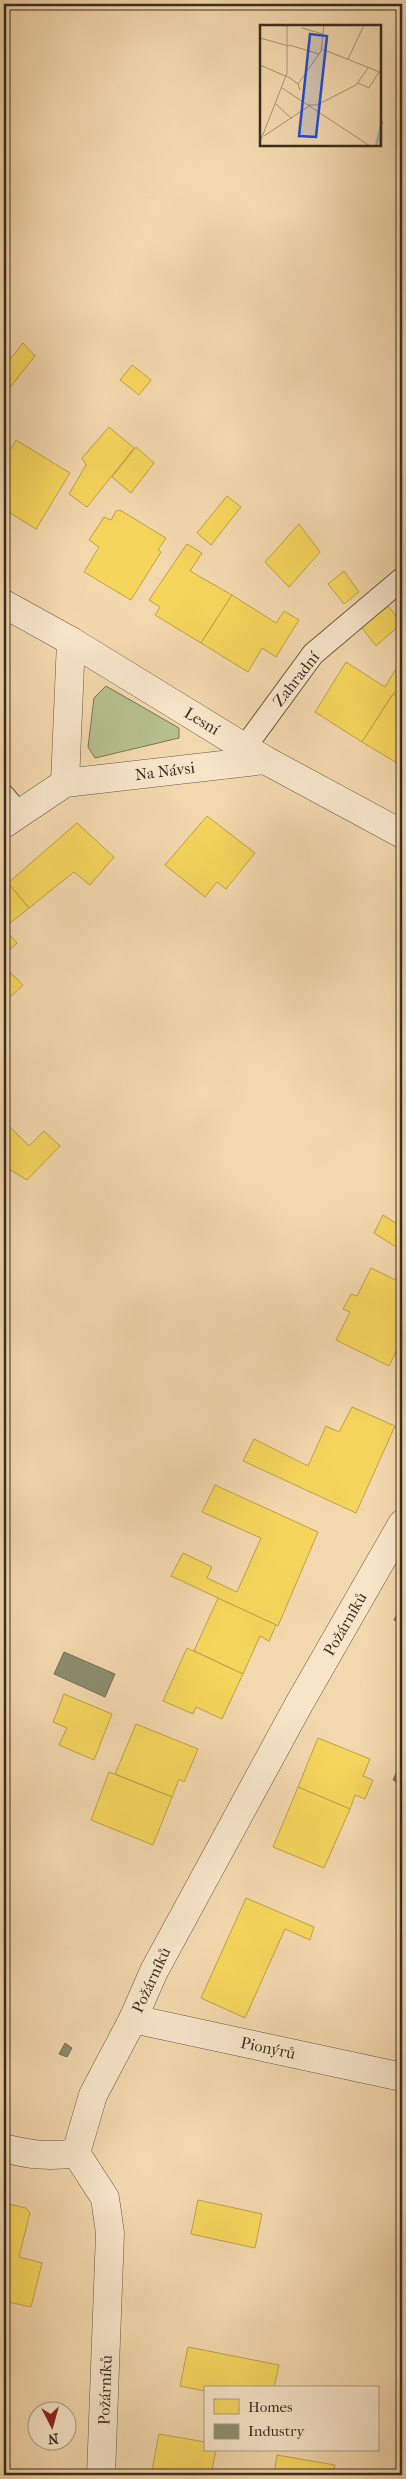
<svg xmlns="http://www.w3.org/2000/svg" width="406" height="2479" font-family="'IM FELL French Canon',serif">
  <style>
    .green { fill: #b6bf8d; stroke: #787656 }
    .homes { fill: #f6d55c; stroke: #bea34a }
    .industry { fill: #8c8c6e; stroke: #737056 }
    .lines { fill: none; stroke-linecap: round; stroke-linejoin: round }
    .service-casing { stroke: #685842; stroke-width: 24 }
    .minor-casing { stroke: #685842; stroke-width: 29 }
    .tertiary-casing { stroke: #685842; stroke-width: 29 }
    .service { stroke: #f7e5ca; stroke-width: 22 }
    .minor { stroke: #f7e5ca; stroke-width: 28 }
    .tertiary { stroke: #f7e5ca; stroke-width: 28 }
    .labels { text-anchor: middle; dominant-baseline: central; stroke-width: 5; stroke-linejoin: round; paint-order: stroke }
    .street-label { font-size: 16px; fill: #3a2d1f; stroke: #f7e5ca }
    .inset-river { fill: none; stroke: #9dbaa5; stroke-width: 2.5 }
    .inset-road { fill: none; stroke: #a99374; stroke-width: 1 }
    .view { fill: #1d4ed8; fill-opacity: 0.15; stroke: #1d4ed8; stroke-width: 2.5 }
    .inset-edge { fill: none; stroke: #3a2d1f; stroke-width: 2.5 }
  </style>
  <rect width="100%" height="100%" fill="#f3d7ad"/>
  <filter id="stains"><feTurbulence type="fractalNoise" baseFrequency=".004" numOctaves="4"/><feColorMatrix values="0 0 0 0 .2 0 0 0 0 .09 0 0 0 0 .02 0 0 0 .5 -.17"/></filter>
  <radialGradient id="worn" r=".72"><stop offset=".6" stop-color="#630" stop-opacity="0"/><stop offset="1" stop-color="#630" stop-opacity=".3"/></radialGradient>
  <!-- green -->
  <path class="green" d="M106,686L179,728V738L95,758L88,747L94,698Z"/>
  <!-- homes -->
  <g class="homes">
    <path d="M23,343L35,356L4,395V367Z"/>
    <path d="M132,365L151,380L139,395L120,380Z"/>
    <path d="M109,427L134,448L87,507L69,494L86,465L82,458Z"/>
    <path d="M16,440L70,473L36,529L4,509V460Z"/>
    <path d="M136,447L154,463L131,493L112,477Z"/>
    <path d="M227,496L241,507L211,545L197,533Z"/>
    <path d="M120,510L166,538L158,550L161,552L131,600L84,572L99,547L89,540L104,517L111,520L116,511Z"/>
    <path d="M299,524L320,552L289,587L265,562Z"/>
    <path d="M187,544L202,553L190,571L232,595L201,643L155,615L160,607L149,600Z"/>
    <path d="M344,571L359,592L344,604L328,584Z"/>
    <path d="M232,595L276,623L284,611L299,620L276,657L262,648L248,672L201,643Z"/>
    <path d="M388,606L402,623L376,646L361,627Z"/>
    <path d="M346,662L385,687L396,669L402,663V685L393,694L362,742L315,712Z"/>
    <path d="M393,694L402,699V766L362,742Z"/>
    <path d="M207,816L255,853L226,889L217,882L205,897L165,865Z"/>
    <path d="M77,823L114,857L90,885L74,872L29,908L8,883Z"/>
    <path d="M8,883L29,908L4,928L17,943L4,955V887Z"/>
    <path d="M4,966L23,985L8,999L4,993Z"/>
    <path d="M4,1121L29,1146L44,1131L60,1146L27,1180L4,1166Z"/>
    <path d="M383,1215L402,1227V1251L374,1233Z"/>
    <path d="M371,1268L402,1283V1339L389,1366L336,1340L350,1312L343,1309L351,1294L357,1296Z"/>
    <path d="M352,1407L395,1426L356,1513L243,1461L254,1439L308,1466L326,1426L339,1432Z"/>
    <path d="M215,1485L318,1532L278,1626L171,1576L183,1553L212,1567L207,1578L237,1592L261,1538L202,1512Z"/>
    <path d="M218,1598L276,1625L269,1641L260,1636L243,1674L194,1651Z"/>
    <path d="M187,1648L243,1674L222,1719L196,1707L193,1714L163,1701Z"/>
    <path d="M64,1694L112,1714L94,1760L59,1745L67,1728L53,1722Z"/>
    <path d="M136,1724L198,1749L184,1782L179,1779L172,1797L115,1774Z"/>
    <path d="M318,1738L370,1759L363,1776L373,1780L365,1799L355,1795L350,1809L298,1787Z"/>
    <path d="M109,1772L172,1797L153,1845L91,1820Z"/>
    <path d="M298,1787L350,1809L324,1868L273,1847Z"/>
    <path d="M246,1898L314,1927L310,1940L285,1929L245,2018L201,1998Z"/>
    <path d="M198,2200L262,2214L255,2248L191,2234Z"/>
    <path d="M4,2203L26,2208L30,2213L19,2257L42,2263L31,2307L4,2301Z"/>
    <path d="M188,2347L279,2365L274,2388H205V2391L180,2386Z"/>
    <path d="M159,2434L205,2442V2450H216L211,2475H151Z"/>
    <path d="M277,2455L335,2465L333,2475H274Z"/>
  </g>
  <!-- industry -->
  <g class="industry">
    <path d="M402,1604V1624L394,1620Z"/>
    <path d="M64,1652L115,1674L105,1697L54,1674Z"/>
    <path d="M402,1760V1785L393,1780Z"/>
    <path d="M65,2043L72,2048L67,2057L59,2054Z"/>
  </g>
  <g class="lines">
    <!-- service casing -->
    <g class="service-casing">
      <g id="service">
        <path d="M245,747L313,654L402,579"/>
        <path d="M4,796L19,814"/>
      </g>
    </g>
    <!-- minor casing -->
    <g class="minor-casing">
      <g id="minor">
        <path d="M65,783L71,641"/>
        <path d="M4,824L65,783L265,760"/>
        <path d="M133,2019L402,2077"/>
        <path d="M4,2148C29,2155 50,2157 76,2153"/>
        <path d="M101,2475L110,2233L105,2198L76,2153L93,2095L133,2019L154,1971L299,1704L402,1524"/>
      </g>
    </g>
    <!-- tertiary casing -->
    <g class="tertiary-casing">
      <path id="tertiary" d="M4,604L71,641L265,760L402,834"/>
    </g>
    <!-- service -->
    <use href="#service" class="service"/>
    <!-- minor -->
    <use href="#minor" class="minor"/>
    <!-- tertiary -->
    <use href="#tertiary" class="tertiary"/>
  </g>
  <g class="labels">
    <!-- street labels -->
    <g class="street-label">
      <text transform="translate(296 679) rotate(-52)">Zahradní</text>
      <text transform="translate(202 721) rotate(31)">Lesní</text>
      <text transform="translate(165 771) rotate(-7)">Na Návsi</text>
      <text transform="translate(345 1624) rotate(-60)">Požárníků</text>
      <text transform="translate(151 1980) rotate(-65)">Požárníků</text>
      <text transform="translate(268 2048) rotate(12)">Pionýrů</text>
      <text transform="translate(105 2390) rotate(-88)">Požárníků</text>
    </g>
  </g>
  <!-- overview -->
  <g transform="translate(260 25)">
    <rect width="121" height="121" fill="#f3d7ad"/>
    <path class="inset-river" d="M116,121L122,96"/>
    <path class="inset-road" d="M42,3L63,9M0,13L29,21M29,20L59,29M62,24L122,48M88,34L104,0M0,40L30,53L38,59L40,65M98,58L109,63L119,47M38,59L61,26L64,0M22,63L110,121M16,79L32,94M48,80H57L96,60L108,43M4,111L49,81M0,117L27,48V0M119,121L122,98"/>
    <path class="view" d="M50,9L67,11L56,112L39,111Z"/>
    <rect width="121" height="121" class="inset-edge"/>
  </g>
  <!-- margin -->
  <rect width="406" height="2479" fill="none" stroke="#f3d7ad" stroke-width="20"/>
  <rect x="5" y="5" width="396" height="2469" fill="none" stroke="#3a2d1f" stroke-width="2.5"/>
  <rect x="10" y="10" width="386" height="2459" fill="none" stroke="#3a2d1f"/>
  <!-- legend -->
  <rect x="204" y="2386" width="175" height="65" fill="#f7e5ca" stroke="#ab9b86"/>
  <rect x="214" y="2399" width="25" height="15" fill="#f6d55c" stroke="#ab9b86"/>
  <text x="248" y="2412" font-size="15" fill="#3a2d1f">Homes</text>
  <rect x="214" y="2424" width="25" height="15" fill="#8c8c6e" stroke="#ab9b86"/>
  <text x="248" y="2436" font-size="15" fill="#3a2d1f">Industry</text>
  <!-- north arrow -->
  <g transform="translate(52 2426) rotate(174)"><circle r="24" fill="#f7e5ca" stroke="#ab9b86"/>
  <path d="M0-4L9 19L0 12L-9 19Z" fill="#8f2418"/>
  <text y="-8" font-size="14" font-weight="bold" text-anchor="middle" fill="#3a2d1f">N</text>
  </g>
  <rect width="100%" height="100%" filter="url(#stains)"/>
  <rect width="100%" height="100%" fill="url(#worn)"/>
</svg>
